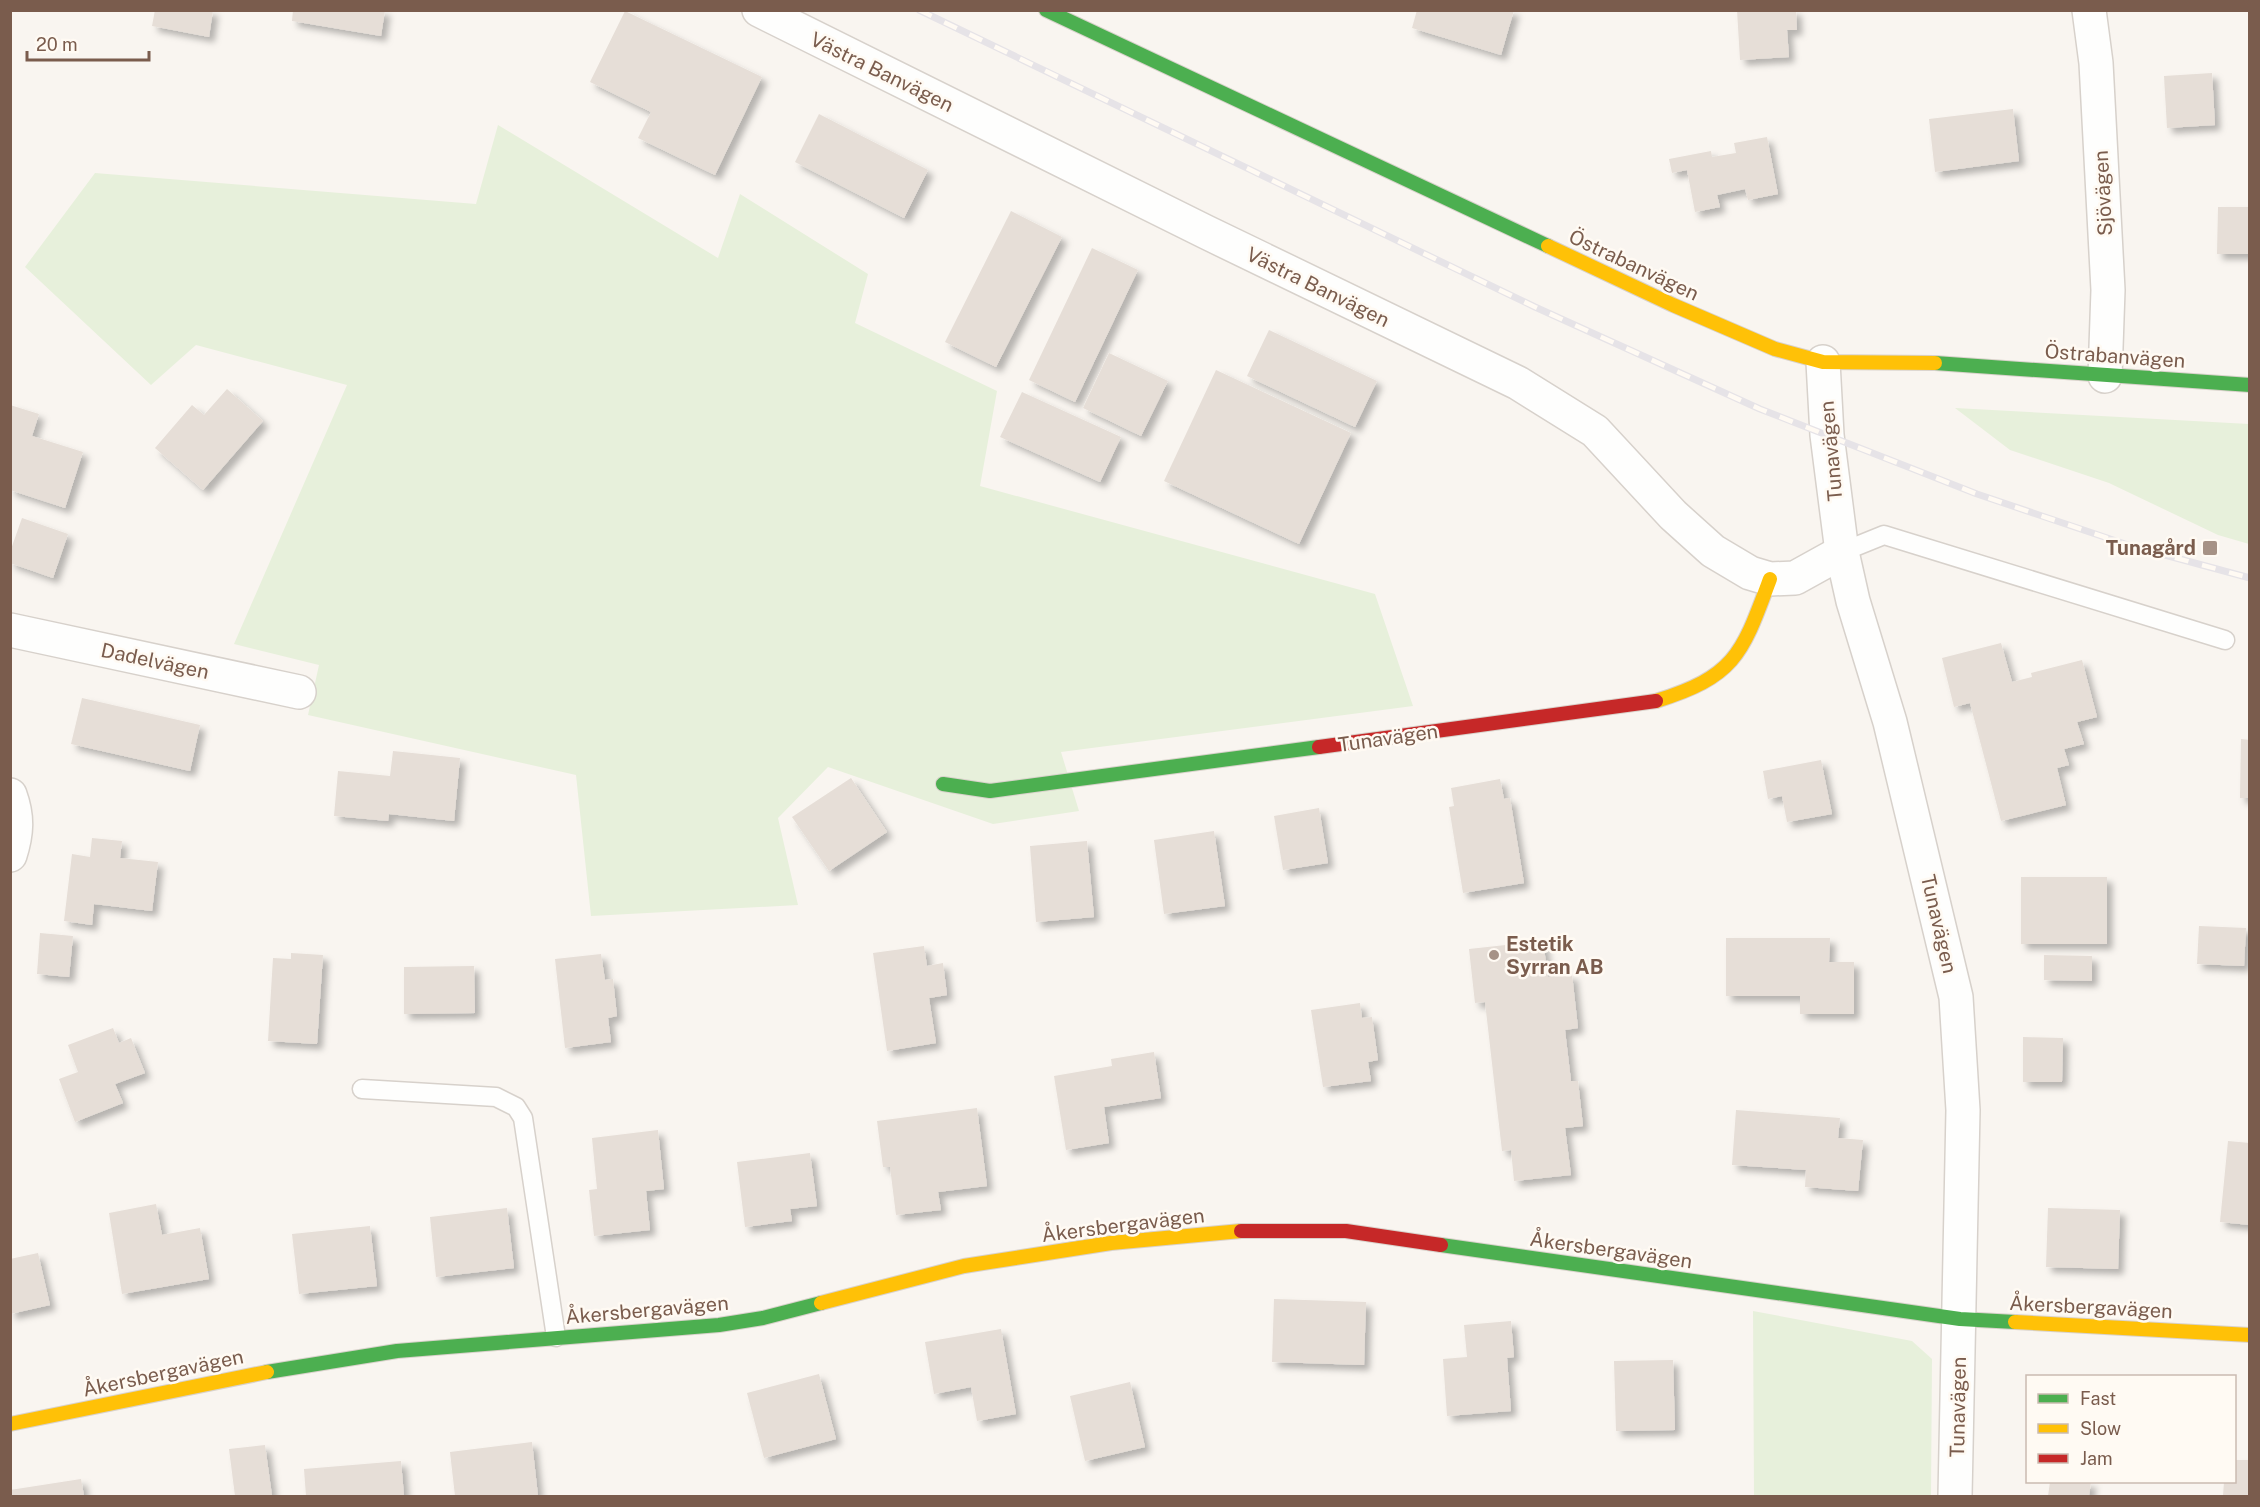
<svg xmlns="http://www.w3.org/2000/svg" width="2260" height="1507" font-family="'Public Sans',sans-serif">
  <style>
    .green { fill: #e7f0db }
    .building { fill: #e6ded7; filter: url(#shadow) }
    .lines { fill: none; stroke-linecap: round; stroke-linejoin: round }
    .lane-casing { stroke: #d7d1cb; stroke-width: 21 }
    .street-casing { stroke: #d7d1cb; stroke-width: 36 }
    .fast-casing { stroke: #d9d2cb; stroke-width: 16 }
    .slow-casing { stroke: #d9d2cb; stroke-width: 16 }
    .jam-casing { stroke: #d9d2cb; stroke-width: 16 }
    .lane { stroke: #fefefd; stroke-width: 18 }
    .street { stroke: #fefefd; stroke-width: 33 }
    .fast { stroke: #4caf50; stroke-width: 14 }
    .slow { stroke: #ffc107; stroke-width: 14 }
    .jam { stroke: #c62828; stroke-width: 14 }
    .rail-casing { stroke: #e6e3e7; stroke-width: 7 }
    .rail { stroke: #fffaf3; stroke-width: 4.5; stroke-dasharray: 14; stroke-linecap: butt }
    .poi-dot { fill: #a69286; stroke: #fffaf3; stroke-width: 2 }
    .labels { text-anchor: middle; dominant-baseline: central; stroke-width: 5; stroke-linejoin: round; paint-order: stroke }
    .street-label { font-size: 20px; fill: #7a5c4d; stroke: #fffaf3 }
    .poi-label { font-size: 20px; font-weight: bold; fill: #7a5c4d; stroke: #fffaf3; text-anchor: end }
  </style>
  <defs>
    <filter id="shadow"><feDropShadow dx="5.5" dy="5.5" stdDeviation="3" flood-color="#0004"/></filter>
  </defs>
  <rect width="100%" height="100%" fill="#f9f5f0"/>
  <!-- green -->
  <g class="green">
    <path d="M498,125L718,258L740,194L868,274L855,323L997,391L980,486L1375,594L1413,706L1061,752L1079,811L993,824L828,767L778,818L798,905L591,916L576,775L308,715L319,665L234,644L347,385L196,345L151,385L25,267L95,173L476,204Z"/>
    <path d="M1955,408L2249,424V544L2218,535L2109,483L2010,450Z"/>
    <path d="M1753,1311L1912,1341L1932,1359L1931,1496H1754Z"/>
  </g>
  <!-- building -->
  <g class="building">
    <path d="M155,10H213L209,37L152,26Z"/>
    <path d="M293,10H385L381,36L292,21Z"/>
    <path d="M1417,10H1514L1501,55L1412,28Z"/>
    <path d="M1737,10H1796L1797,30H1787L1789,57L1740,60Z"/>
    <path d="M625,11L762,77L715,175L638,138L651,112L590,82Z"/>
    <path d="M2212,73L2215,125L2167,128L2164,76Z"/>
    <path d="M2013,109L2019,161L1935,172L1929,119Z"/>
    <path d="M819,114L928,170L904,218L795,162Z"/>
    <path d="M1767,137L1778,194L1748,200L1745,189L1717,195L1720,207L1695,212L1687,170L1672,173L1669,159L1711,151L1712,157L1736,153L1734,143Z"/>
    <path d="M2218,207H2250V254H2217Z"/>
    <path d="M1011,211L1062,237L996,367L945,342Z"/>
    <path d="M1092,248L1138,270L1075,402L1029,380Z"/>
    <path d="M1269,330L1377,381L1355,427L1247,376Z"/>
    <path d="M1109,353L1168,381L1141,436L1083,408Z"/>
    <path d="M1216,370L1351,433L1299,544L1164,481Z"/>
    <path d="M227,389L263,421L203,490L155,448L192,405L204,415Z"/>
    <path d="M1022,392L1121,437L1100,482L1000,437Z"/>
    <path d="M10,405L39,414L32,436L83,452L65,508L10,490Z"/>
    <path d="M22,518L68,534L53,578L10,563V552Z"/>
    <path d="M2001,643L2012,682L2032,677L2031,673L2082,660L2097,717L2077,722L2084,744L2064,749L2069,765L2057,768L2066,805L2001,821L1970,703L1954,707L1942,658Z"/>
    <path d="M82,698L200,725L190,771L71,744Z"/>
    <path d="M2241,739L2250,740V798H2240Z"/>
    <path d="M393,751L460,758L454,821L389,814L388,821L334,816L338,771L390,776Z"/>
    <path d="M1821,760L1832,814L1787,822L1782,796L1768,799L1763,771Z"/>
    <path d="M851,778L887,832L829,871L792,817Z"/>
    <path d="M1500,779L1504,799L1510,798L1524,883L1463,893L1449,807L1454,806L1451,788Z"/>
    <path d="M1319,808L1328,863L1283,870L1274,816Z"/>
    <path d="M1214,831L1225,906L1164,914L1154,840Z"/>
    <path d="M92,838L122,841L120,858L158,862L152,911L94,904L92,925L64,921L72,854L90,857Z"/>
    <path d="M1087,841L1094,917L1036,922L1030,846Z"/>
    <rect x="2021" y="877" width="86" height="67"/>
    <path d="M2199,926L2246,928L2244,966L2197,964Z"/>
    <path d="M40,933L73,936L69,977L37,974Z"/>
    <path d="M1726,938H1830L1829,962H1854V1014H1800V996H1726Z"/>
    <path d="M1543,941L1548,977L1572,974L1578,1028L1565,1030L1571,1081H1578L1583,1126L1565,1128L1571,1175L1514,1181L1511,1150L1502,1151L1485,1002L1475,1003L1469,949Z"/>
    <path d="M924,946L927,966L943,963L947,995L929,998L936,1043L887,1051L873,953Z"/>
    <path d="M291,953L323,955L317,1044L268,1041L273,958L291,959Z"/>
    <path d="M601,954L605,980L613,979L617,1016L608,1018L611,1042L565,1048L555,959Z"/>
    <path d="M2044,955L2092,956V981L2044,980Z"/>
    <path d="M474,966L475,1013L404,1014V967Z"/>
    <path d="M1360,1003L1362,1018L1372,1017L1378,1060L1368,1062L1371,1081L1323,1087L1311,1010Z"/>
    <path d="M113,1028L119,1043L131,1038L145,1073L115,1084L123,1103L75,1122L59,1079L78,1072L68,1045Z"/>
    <path d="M2023,1037L2063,1038L2062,1082H2023Z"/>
    <path d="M1154,1052L1161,1098L1104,1107L1109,1143L1066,1150L1054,1076L1112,1066L1111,1059Z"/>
    <path d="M977,1108L987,1186L938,1192L941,1210L896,1215L890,1167H883L877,1121Z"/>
    <path d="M1736,1110L1840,1118L1838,1138L1863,1140L1858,1191L1805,1187L1806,1170L1732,1165Z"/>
    <path d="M658,1130L664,1189L646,1191L650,1230L594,1236L589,1190L597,1189L592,1138Z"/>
    <path d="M2228,1141L2250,1143V1225L2220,1222Z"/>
    <path d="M810,1153L817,1206L790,1209L792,1221L745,1227L737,1162Z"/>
    <path d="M156,1204L162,1235L200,1228L209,1279L122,1294L109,1213Z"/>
    <path d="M507,1208L514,1268L436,1277L430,1217Z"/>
    <path d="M2048,1208L2120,1210L2118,1269L2046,1267Z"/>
    <path d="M370,1226L377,1286L299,1294L292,1234Z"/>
    <path d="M38,1253L50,1305L10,1314V1259Z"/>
    <path d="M1274,1299L1366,1302L1364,1365L1272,1362Z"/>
    <path d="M1511,1321L1514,1357L1507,1358L1511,1411L1447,1416L1443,1359L1467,1357L1464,1325Z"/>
    <path d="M1001,1329L1016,1414L977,1421L971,1387L934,1394L925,1342Z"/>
    <path d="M1673,1360L1675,1430L1616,1431L1614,1361Z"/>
    <path d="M819,1374L836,1439L764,1458L747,1393Z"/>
    <path d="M1130,1382L1145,1447L1085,1461L1070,1396Z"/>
    <path d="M532,1442L538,1496H455L450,1452Z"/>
    <path d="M265,1445L272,1496H235L229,1449Z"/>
    <path d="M2234,1460H2250V1496H2223L2224,1482H2234Z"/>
    <path d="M401,1461L404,1496H306L304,1469Z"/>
    <path d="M81,1479L84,1496H10V1490Z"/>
    <path d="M2050,1482H2091L2089,1496H2048Z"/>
  </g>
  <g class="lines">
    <!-- lane casing -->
    <g class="lane-casing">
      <g id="lane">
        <path d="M1842,552L1884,535L2225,640"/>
        <path d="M362,1089L496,1097L516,1107L523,1118L556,1337"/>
      </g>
    </g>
    <!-- street casing -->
    <g class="street-casing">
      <g id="street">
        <path d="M759,10L1206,232L1518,383L1595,431L1673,515L1713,551L1750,573L1770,579L1795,578L1842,552"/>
        <path d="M2089,10L2096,63L2108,290L2105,376"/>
        <path d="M1823,362L1827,435L1842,552L1853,601L1890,722L1956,997L1963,1110L1955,1496"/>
        <path d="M10,630L299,692"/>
        <path d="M10,795C18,817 17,833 10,855"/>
      </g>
    </g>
    <!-- fast casing -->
    <g class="fast-casing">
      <g id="fast">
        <path d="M1046,10L1548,246"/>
        <path d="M1935,363L2250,385"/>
        <path d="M943,784L990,791L1319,747"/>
        <path d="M1441,1245L1960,1319L2015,1322"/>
        <path d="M267,1372L397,1351L719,1325L763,1318L821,1303"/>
      </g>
    </g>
    <!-- slow casing -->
    <g class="slow-casing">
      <g id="slow">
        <path d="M1548,246L1673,305L1775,349L1823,362L1935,363"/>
        <path d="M1656,701C1736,676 1742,654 1770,579"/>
        <path d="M821,1303L964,1266L1111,1243L1241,1231"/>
        <path d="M2015,1322L2250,1335"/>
        <path d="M10,1424L267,1372"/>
      </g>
    </g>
    <!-- jam casing -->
    <g class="jam-casing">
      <g id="jam">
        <path d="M1319,747L1656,701"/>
        <path d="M1241,1231H1346L1441,1245"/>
      </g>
    </g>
    <!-- lane -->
    <use href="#lane" class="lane"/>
    <!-- street -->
    <use href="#street" class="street"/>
    <!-- fast -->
    <use href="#fast" class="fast"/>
    <!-- slow -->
    <use href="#slow" class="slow"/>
    <!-- jam -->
    <use href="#jam" class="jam"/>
    <!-- rail casing -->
    <g class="rail-casing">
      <path id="rail" d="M919,10L1535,307L1760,409L1977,494L2128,545L2250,578"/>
    </g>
    <!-- rail -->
    <use href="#rail" class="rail"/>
  </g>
  <!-- markers -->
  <g class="poi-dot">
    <rect x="2202" y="540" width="16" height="16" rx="3"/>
    <circle cx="1494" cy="955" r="6"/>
  </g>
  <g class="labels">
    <!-- street labels -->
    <g class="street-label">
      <text transform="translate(882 72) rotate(26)">Västra Banvägen</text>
      <text transform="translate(2103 193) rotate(-93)">Sjövägen</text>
      <text transform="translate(1634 265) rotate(25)">Östrabanvägen</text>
      <text transform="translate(1318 287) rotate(26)">Västra Banvägen</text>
      <text transform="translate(2115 356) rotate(4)">Östrabanvägen</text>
      <text transform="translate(1831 451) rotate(-95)">Tunavägen</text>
      <text transform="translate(155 661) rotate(12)">Dadelvägen</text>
      <text transform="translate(1388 738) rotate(-8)">Tunavägen</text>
      <text transform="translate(1939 924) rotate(77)">Tunavägen</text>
      <text transform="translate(1123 1225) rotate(-7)">Åkersbergavägen</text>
      <text transform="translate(1611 1250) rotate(8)">Åkersbergavägen</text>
      <text transform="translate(2091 1307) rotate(3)">Åkersbergavägen</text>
      <text transform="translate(647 1310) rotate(-5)">Åkersbergavägen</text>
      <text transform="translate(163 1373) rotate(-12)">Åkersbergavägen</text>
      <text transform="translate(1958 1407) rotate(-89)">Tunavägen</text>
    </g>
    <!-- poi labels -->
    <g class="poi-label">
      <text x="2196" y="548">Tunagård</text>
      <text x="1506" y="944" text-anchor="start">Estetik<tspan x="1506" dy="23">Syrran AB</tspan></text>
    </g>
  </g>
  <!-- border -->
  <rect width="2260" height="1507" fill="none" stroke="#7a5c4d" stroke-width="24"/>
  <!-- legend -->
  <rect x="2026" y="1375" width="210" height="108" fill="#fffaf3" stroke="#cabbb1" stroke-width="1.5"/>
  <rect x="2038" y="1394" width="30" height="9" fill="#4caf50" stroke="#cabbb1" stroke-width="1.5"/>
  <text x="2080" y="1405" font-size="18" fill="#7a5c4d">Fast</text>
  <rect x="2038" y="1424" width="30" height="9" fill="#ffc107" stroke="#cabbb1" stroke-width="1.5"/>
  <text x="2080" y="1435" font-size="18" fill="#7a5c4d">Slow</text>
  <rect x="2038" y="1454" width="30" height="9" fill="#c62828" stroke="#cabbb1" stroke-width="1.5"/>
  <text x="2080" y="1465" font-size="18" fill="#7a5c4d">Jam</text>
  <!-- scale -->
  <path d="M27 51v9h122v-9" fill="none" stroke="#7a5c4d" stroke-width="3"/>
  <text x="36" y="51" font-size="18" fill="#7a5c4d" stroke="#fffaf3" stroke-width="4.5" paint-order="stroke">20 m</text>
</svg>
